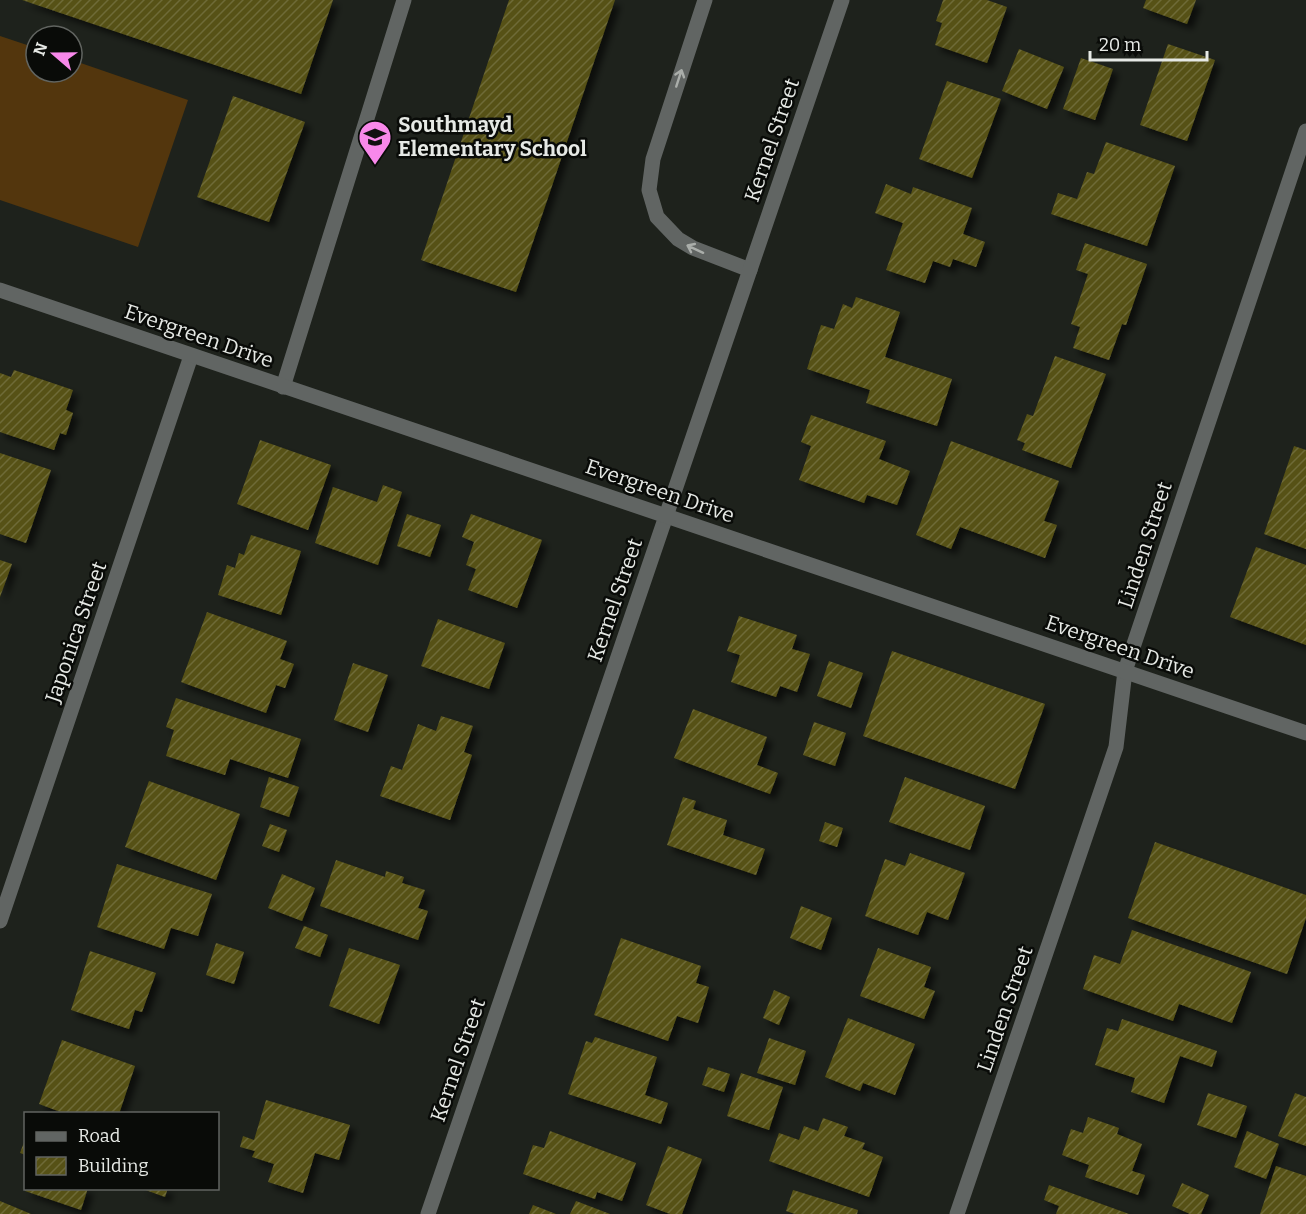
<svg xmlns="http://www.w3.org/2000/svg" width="1306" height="1214" font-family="Bitter,serif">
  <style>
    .pitch { fill: #53360d }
    .building { fill: url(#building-hatch); filter: url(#shadow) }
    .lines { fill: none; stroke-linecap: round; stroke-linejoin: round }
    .service { stroke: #616563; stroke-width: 15 }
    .minor { stroke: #616563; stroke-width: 15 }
    .tertiary { stroke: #616563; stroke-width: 15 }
    .oneway { stroke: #aaaeaa }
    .labels { text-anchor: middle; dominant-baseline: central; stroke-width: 5; stroke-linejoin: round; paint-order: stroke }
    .poi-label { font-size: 21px; font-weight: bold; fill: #e6e9e5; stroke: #090b08; text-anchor: start }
    .street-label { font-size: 21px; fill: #e6e9e5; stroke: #090b08 }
  </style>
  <defs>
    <pattern id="building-hatch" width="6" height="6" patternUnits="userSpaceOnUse" patternTransform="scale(1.5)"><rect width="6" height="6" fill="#565116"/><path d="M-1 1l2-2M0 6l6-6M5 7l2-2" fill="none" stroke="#6e6a38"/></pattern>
    <filter id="shadow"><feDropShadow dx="5.5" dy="5.5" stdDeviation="3" flood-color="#0009"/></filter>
  </defs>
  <rect width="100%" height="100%" fill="#1e221c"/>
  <!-- pitch -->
  <path class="pitch" d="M0,36L36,48V72H72V60L188,100L138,247L0,200Z"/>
  <!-- building -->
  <g class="building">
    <path d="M22,0H333L301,94Z"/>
    <path d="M509,0H615L516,292L421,260Z"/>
    <path d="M943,0H987L1007,7L987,63L935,45L942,23L936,21Z"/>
    <path d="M1146,0H1196L1187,24L1143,8Z"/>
    <path d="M1168,44L1215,60L1187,141L1140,125Z"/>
    <path d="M1019,49L1064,67L1047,109L1002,91Z"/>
    <path d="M1081,58L1113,69L1095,120L1063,109Z"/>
    <path d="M947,81L1001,99L972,178L919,159Z"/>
    <path d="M233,96L305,122L269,222L197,197Z"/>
    <path d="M1106,142L1175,166L1147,246L1051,214L1058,193L1077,199L1087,172L1094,174Z"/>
    <path d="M886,184L911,194L913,187L972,208L963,234L985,242L976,267L953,259L950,267L933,261L925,283L886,270L903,223L875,213Z"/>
    <path d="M1085,243L1147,264L1126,325L1122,324L1109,360L1073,348L1080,327L1071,324L1088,274L1076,270Z"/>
    <path d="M856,297L900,312L885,357L952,379L937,426L866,403L870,390L807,369L821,325L834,329L843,304L852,308Z"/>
    <path d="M1055,356L1106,374L1071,468L1022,450L1025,443L1017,440L1027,414L1033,416Z"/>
    <path d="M14,370L73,390L66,410L73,413L66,435L60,433L54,450L0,432V373L11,377Z"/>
    <path d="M811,415L886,441L879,459L910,471L897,505L867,495L864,503L799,480L811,446L801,442Z"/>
    <path d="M260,440L331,465L308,530L237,504Z"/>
    <path d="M951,441L1059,481L1044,521L1057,525L1045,558L960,527L951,549L916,535Z"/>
    <path d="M1294,446L1306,450V549L1264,534Z"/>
    <path d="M0,453L51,470L26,543L0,534Z"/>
    <path d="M383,485L402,492L378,565L315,543L333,487L377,502Z"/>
    <path d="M407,514L441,525L430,557L397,546Z"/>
    <path d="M471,514L542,540L517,608L468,590L476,569L466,565L474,542L462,537Z"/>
    <path d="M251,535L301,551L281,615L218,595L227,565L235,568L239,553L244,555Z"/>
    <path d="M1256,547L1306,565V645L1230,617Z"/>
    <path d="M0,560L12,564L0,597Z"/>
    <path d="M207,612L287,641L280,659L294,664L285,688L276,685L266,713L181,682Z"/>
    <path d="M739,616L797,635L792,649L810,654L797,692L780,686L776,697L731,682L740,655L727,651Z"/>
    <path d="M438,619L505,643L489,689L421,666Z"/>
    <path d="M892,651L1045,704L1015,789L863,736Z"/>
    <path d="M829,661L863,673L851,708L817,696Z"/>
    <path d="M353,663L388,675L368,732L334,720Z"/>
    <path d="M176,698L301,739L288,778L230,759L225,775L166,756L174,730L166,727Z"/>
    <path d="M693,709L767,737L757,765L778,773L770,794L674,758Z"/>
    <path d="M441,716L473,726L464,752L472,755L450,820L380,796L391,766L402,770L418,724L436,731Z"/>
    <path d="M814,722L846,733L835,766L803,755Z"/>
    <path d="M269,777L299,787L289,817L260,807Z"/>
    <path d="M905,777L985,806L970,850L889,822Z"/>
    <path d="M149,781L240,814L216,880L125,847Z"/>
    <path d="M683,797L696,801L693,809L727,820L723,835L765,849L756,875L667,845Z"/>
    <path d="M825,822L843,828L837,847L819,841Z"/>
    <path d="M270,824L287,830L279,852L262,846Z"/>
    <path d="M1155,842L1306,895V918L1287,974L1128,918Z"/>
    <path d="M910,853L965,873L948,920L927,912L918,935L865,916L885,859L905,866Z"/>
    <path d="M336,860L385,877L386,871L404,877L402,883L425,890L418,908L428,911L418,940L320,906Z"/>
    <path d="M117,864L212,894L198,936L171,928L164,949L97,927Z"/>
    <path d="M282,874L315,888L302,921L268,908Z"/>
    <path d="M801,906L832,918L821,950L790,938Z"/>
    <path d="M304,926L328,935L320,957L295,948Z"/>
    <path d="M1132,930L1251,972L1232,1023L1179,1004L1173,1021L1083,989L1094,955L1120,964Z"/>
    <path d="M621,938L701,966L696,983L709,987L698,1023L677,1016L668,1041L594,1015Z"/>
    <path d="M216,943L244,952L234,984L206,975Z"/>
    <path d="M349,948L400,965L379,1024L329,1006Z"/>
    <path d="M878,948L931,967L924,987L935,991L924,1019L860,996Z"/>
    <path d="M90,951L156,973L142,1012L135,1010L129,1029L71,1010Z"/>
    <path d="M774,990L790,997L779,1025L763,1018Z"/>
    <path d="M848,1018L915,1044L895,1095L863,1083L860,1091L825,1077Z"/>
    <path d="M1122,1019L1217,1051L1212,1067L1180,1056L1164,1103L1131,1092L1135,1078L1095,1065L1107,1028L1118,1031Z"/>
    <path d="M595,1037L657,1057L645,1095L668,1103L661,1124L568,1094L586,1041L592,1043Z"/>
    <path d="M769,1038L806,1051L795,1085L757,1073Z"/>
    <path d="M62,1040L135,1066L119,1114H66L39,1104Z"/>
    <path d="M708,1067L730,1074L724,1092L702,1085Z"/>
    <path d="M741,1073L783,1087L769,1130L727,1116Z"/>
    <path d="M1208,1093L1247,1106L1236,1138L1197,1125Z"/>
    <path d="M1295,1093L1306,1097V1146L1278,1136Z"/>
    <path d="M266,1100L350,1125L339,1160L315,1153L303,1193L268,1182L274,1164L252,1157L255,1151L240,1147L243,1136L254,1140Z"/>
    <path d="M1088,1117L1119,1128L1117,1134L1142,1144L1132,1171L1145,1175L1138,1195L1085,1177L1089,1165L1062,1155L1071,1129L1083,1133Z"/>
    <path d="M823,1118L848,1127L844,1136L865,1143L862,1149L883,1157L869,1197L769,1161L779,1133L799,1140L804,1126L818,1131Z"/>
    <path d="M550,1131L636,1163L622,1201L597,1192L595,1199L523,1174L533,1145L544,1148Z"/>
    <path d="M1247,1131L1279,1144L1266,1179L1234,1167Z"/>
    <path d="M26,1137V1155L20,1153Z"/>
    <path d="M668,1146L702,1159L682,1214H670L646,1205Z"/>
    <path d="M1276,1166L1306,1176V1214H1260Z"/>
    <path d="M1182,1183L1209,1195L1201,1214H1190L1172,1206Z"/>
    <path d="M1049,1185L1129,1214H1056L1059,1206L1044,1200Z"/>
    <path d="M26,1188H88L81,1210L25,1191Z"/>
    <path d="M140,1188H168L165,1197Z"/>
    <path d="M793,1190L858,1210L857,1214H795L786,1211Z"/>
    <path d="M0,1201L31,1214H0Z"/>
    <path d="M576,1201L610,1214H570Z"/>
    <path d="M533,1205L556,1214H529Z"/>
  </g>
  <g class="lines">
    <!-- service -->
    <g class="service">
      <path d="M705,0L653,159L649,190L657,217L678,239L693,248L750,270"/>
      <path d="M283,387L404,0"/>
    </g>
    <!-- minor -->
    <g class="minor">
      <path d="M0,921L191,356"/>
      <path d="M428,1214L842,0"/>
      <path d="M957,1214L1116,747L1125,671L1306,131"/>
    </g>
    <!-- tertiary -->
    <path class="tertiary" d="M0,290L1306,733"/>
  </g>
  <!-- one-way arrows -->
  <defs><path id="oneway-shaft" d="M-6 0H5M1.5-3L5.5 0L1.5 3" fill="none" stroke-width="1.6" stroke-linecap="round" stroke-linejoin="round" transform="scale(1.5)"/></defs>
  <g class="oneway">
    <use href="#oneway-shaft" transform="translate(679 78) rotate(-72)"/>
    <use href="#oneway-shaft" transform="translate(695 249) rotate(-155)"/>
  </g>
  <!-- icons -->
  <defs>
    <g id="school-pin" transform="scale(1.725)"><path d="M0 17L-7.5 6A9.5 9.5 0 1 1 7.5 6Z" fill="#f888ea" stroke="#090b08"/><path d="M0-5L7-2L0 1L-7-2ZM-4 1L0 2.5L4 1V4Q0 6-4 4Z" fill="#111"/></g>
  </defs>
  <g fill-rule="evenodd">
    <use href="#school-pin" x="375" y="137"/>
  </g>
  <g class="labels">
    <!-- poi labels -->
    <g class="poi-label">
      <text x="398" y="125">Southmayd<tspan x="398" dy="24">Elementary School</tspan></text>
    </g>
    <!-- street labels -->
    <g class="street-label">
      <text transform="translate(772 140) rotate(-71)">Kernel Street</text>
      <text transform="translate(199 336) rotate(19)">Evergreen Drive</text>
      <text transform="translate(660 491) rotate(19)">Evergreen Drive</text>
      <text transform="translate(1145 545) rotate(-72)">Linden Street</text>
      <text transform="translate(615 600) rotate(-71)">Kernel Street</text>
      <text transform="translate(76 632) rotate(-71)">Japonica Street</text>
      <text transform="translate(1120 647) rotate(19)">Evergreen Drive</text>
      <text transform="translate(1005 1009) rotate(-71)">Linden Street</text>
      <text transform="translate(458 1060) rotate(-71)">Kernel Street</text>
    </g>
  </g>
  <!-- legend -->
  <rect x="24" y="1112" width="195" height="78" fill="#090b08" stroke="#616460" stroke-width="1.5"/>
  <rect x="36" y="1132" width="30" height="9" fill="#616563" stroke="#616460" stroke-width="1.5"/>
  <text x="78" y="1142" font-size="18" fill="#e6e9e5">Road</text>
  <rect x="36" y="1157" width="30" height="18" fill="url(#building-hatch)" stroke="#616460" stroke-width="1.5"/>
  <text x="78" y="1172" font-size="18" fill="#e6e9e5">Building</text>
  <!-- north arrow -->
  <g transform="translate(54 54) rotate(290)"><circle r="28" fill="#090b08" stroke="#616460" stroke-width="1.5"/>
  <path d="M0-4.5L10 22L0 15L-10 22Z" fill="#f888ea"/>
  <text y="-9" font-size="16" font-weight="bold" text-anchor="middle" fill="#e6e9e5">N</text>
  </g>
  <!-- scale -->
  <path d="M1090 51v9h117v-9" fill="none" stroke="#e6e9e5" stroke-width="3"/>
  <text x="1099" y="51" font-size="18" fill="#e6e9e5" stroke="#090b08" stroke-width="4.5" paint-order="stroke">20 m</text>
</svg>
